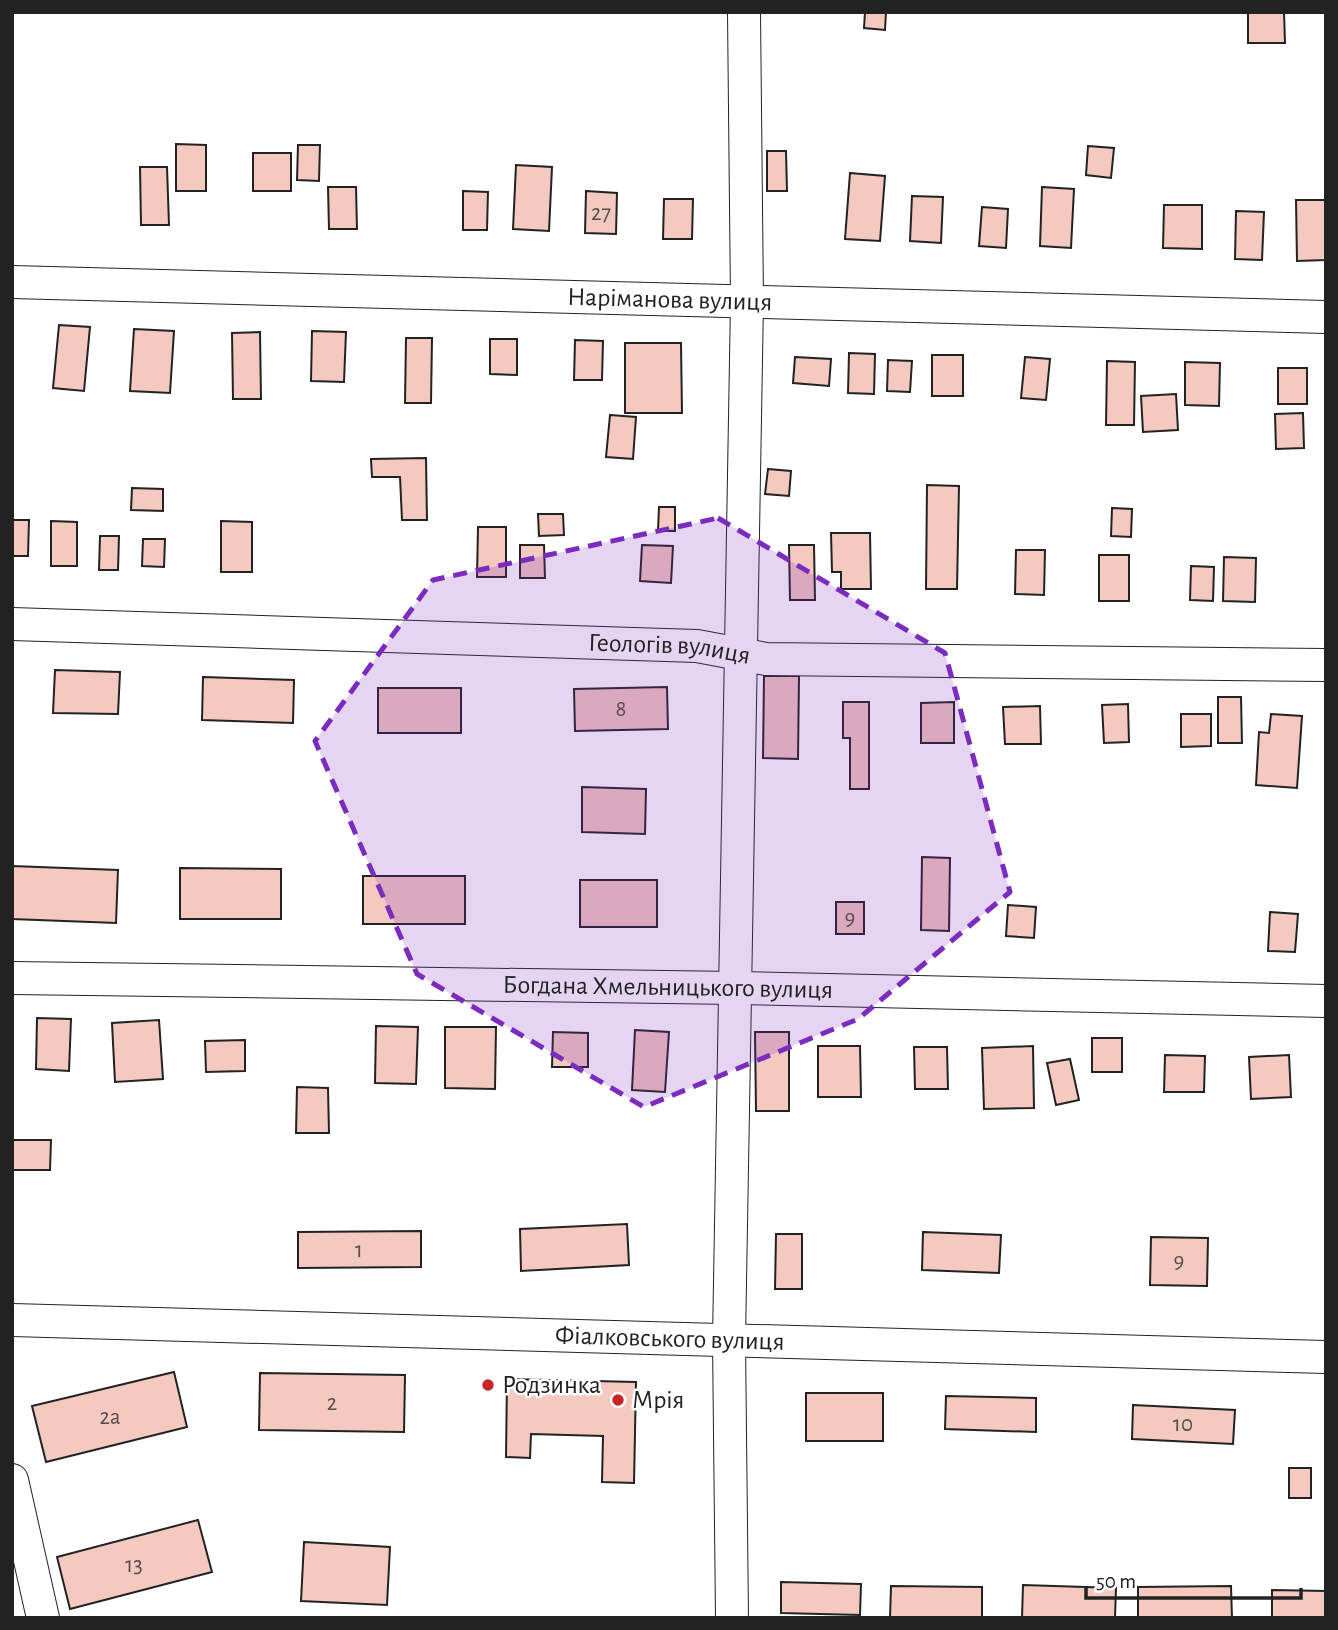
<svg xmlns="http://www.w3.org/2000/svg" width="1338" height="1630" font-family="'Alegreya Sans',sans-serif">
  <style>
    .building { fill: #f3c9c0; stroke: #222; stroke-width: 2 }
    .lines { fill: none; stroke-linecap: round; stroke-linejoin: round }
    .minor-casing { stroke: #222; stroke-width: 34 }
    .minor { stroke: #fff; stroke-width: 32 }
    .marked { fill: #7b2cbf; fill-opacity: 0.2; stroke: #7b2cbf; stroke-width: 5; stroke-dasharray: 14 9; stroke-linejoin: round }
    .poi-dot { fill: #c62828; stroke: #fff; stroke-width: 2.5 }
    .labels { text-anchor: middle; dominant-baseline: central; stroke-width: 5; stroke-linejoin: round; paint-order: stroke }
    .number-label { font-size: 23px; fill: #564c4a }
    .street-label { font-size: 26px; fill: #222; stroke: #fff }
    .poi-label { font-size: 26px; fill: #222; stroke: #fff; text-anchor: start }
  </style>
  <rect width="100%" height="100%" fill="#fff"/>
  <!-- building -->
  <g class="building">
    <path d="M865,12H886L885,30L864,28Z"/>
    <path d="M1248,12H1284L1285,43H1248Z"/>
    <path d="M176,144L206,145V191H176Z"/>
    <path d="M298,145H320L319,181L297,180Z"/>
    <path d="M1088,146L1114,148L1111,178L1086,175Z"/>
    <path d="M767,151H786L787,191H767Z"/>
    <rect x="253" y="153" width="38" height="38"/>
    <path d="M516,165L552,167L549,231L513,229Z"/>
    <path d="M140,167H167L169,225H141Z"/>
    <path d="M850,173L885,176L880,241L845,239Z"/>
    <path d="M328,187H356L357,229H329Z"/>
    <path d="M1042,187L1074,189L1071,248L1040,246Z"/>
    <path d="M463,191L488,192L487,230H463Z"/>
    <path d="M586,191L617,193L616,234L585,233Z"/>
    <path d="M912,196L943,197L941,243L910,241Z"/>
    <path d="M664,199H693L692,239H663Z"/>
    <path d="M1296,200H1326V260L1297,261Z"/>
    <path d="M1164,205H1202V249L1163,248Z"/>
    <path d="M982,207L1008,209L1006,248L979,246Z"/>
    <path d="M1236,211L1264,212L1262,260L1235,259Z"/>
    <path d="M59,325L90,327L84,391L53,388Z"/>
    <path d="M134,329L174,331L170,393L130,391Z"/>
    <path d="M312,331L346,332L344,382L311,381Z"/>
    <path d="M260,332L261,399H233L232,333Z"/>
    <path d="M406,338H432L431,403H405Z"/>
    <path d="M490,339H517V375L490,374Z"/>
    <path d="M575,340L603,341L602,380H574Z"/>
    <path d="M625,343H681L682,413H625Z"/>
    <path d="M849,353L875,354L874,394L848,393Z"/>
    <rect x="932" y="355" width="31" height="41"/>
    <path d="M795,357L831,359L829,386L793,383Z"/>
    <path d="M1025,357L1050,359L1046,400L1021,398Z"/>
    <path d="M888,360L912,361L910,392L887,391Z"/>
    <path d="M1107,361L1135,362L1134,425H1106Z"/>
    <path d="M1185,362L1220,363L1219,406L1185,405Z"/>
    <rect x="1278" y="368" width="29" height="36"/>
    <path d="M1176,394L1178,430L1143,432L1141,396Z"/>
    <path d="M1303,413L1304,448L1276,449L1275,414Z"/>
    <path d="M610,415L636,417L633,459L606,457Z"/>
    <path d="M426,458L427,520H402L400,477H372L371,459Z"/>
    <path d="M768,469L791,471L789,496L765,494Z"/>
    <path d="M927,485L959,486L957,589H926Z"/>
    <path d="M132,488L163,489V511L131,510Z"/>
    <path d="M659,507H675V531H658Z"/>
    <path d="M1112,508L1132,509L1131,537L1111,536Z"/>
    <path d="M538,514H563L564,535L539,536Z"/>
    <path d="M12,520H29L28,556H12Z"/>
    <path d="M51,521L77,522V566H51Z"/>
    <path d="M221,521L252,522V572H221Z"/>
    <path d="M478,527H506V577H477Z"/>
    <path d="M831,533H870L871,589H841V572H832Z"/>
    <path d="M100,536H119L118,570H99Z"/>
    <path d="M143,539H165L164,567L142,566Z"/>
    <path d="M520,545H544L545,578H520Z"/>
    <path d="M642,545L673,546L671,583L640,581Z"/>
    <path d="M789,545H814L815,600H790Z"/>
    <path d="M1016,550H1045L1044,595L1015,594Z"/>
    <rect x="1099" y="555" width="30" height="46"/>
    <path d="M1224,557L1256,558L1255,602L1223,601Z"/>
    <path d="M1191,566L1214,567L1213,601L1190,600Z"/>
    <path d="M55,670L120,672L118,714L53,713Z"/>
    <path d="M764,676H799L798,759L763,758Z"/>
    <path d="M203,677L294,680L293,723L202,720Z"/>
    <path d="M667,687L668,729L575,731L574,689Z"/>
    <rect x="378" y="688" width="83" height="45"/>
    <path d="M1218,697H1241L1242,743H1218Z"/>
    <path d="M843,702H869V789H850V738H843Z"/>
    <path d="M954,702V743H921V703Z"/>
    <path d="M1128,704L1129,742L1104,743L1102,705Z"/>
    <path d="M1040,706L1041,744H1005L1003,707Z"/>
    <path d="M1181,714H1211V746L1181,747Z"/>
    <path d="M1271,714L1302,716L1297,788L1256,785L1259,732L1269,733Z"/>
    <path d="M582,787L646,789L645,834L582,832Z"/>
    <path d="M922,857L950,858L949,931L921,930Z"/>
    <path d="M12,866L118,870L116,923L12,919Z"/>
    <path d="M180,868L281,869V919H180Z"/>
    <rect x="363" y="876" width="102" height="48"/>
    <rect x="580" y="880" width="77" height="47"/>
    <rect x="836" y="902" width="28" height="32"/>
    <path d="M1008,905L1036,907L1034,938L1006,936Z"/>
    <path d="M1270,912L1298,914L1295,952L1268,951Z"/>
    <path d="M37,1018L71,1019L69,1071L36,1069Z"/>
    <path d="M159,1020L163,1079L115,1082L112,1023Z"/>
    <path d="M376,1026L418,1027L416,1084L375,1083Z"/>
    <path d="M445,1027H496L495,1089L445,1088Z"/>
    <path d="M635,1030L669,1032L665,1092L632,1090Z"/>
    <path d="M553,1032L588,1033V1067H552Z"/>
    <path d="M755,1032H789V1111H756Z"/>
    <rect x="1092" y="1038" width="30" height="34"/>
    <path d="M245,1040V1071L206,1072L205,1041Z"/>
    <path d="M818,1046H860L861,1097H818Z"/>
    <path d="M1033,1046L1034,1108L984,1109L982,1048Z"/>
    <path d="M914,1047H947L948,1089H915Z"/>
    <path d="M1165,1055L1205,1056L1204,1092H1164Z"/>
    <path d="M1289,1055L1291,1097L1251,1099L1249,1057Z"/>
    <path d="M1070,1059L1079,1100L1056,1105L1047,1063Z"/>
    <path d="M297,1087L328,1088L329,1133H296Z"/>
    <path d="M12,1140H51L50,1170H12Z"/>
    <path d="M627,1224L629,1265L521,1271L520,1229Z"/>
    <path d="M421,1231V1267L298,1268V1232Z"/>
    <path d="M923,1232L1001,1235L999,1273L922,1270Z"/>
    <path d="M776,1234H802V1289H775Z"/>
    <path d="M1151,1237L1208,1238L1207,1286L1150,1285Z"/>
    <path d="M174,1372L187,1427L46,1462L32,1406Z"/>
    <path d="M260,1373L405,1375L404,1432L259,1430Z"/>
    <path d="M507,1379L636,1382L634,1483L602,1482L603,1436L531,1434L530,1458L506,1457Z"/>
    <rect x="806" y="1393" width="77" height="48"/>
    <path d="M946,1396L1036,1398V1432L945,1429Z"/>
    <path d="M1133,1405L1235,1410L1233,1444L1132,1439Z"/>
    <rect x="1289" y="1468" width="22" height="30"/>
    <path d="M198,1520L212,1572L70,1609L57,1557Z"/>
    <path d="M304,1542L390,1547L387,1605L301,1601Z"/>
    <path d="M781,1582L861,1584L860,1615L781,1613Z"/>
    <path d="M1023,1585L1116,1588L1115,1618H1022Z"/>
    <path d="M891,1586L982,1587V1618H890Z"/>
    <path d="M1231,1586L1232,1618H1138V1587Z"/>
    <path d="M1272,1590L1326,1591V1618H1272Z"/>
  </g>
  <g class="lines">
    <!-- minor casing -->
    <g class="minor-casing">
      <g id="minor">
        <path id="s1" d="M12,282L1326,317"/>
        <path id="s2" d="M12,624L697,646L766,659L1326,665"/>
        <path id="s3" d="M12,978L736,988L1326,1001"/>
        <path id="s4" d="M12,1320L1326,1357"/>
        <path d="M12,1480L43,1618"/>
        <path d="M732,1618L729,1340L747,302L744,12"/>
      </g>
    </g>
    <!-- minor -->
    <use href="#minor" class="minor"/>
  </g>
  <!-- marked area -->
  <path class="marked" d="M718,518L945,653L1010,892L858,1019L644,1107L417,974L315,741L433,580Z"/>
  <!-- markers -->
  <g class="poi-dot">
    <circle cx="488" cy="1385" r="7"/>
    <circle cx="618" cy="1400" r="7"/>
  </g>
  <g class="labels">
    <!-- number labels -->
    <g class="number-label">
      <text x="601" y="213">27</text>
      <text x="621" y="709">8</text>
      <text x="850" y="918">9</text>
      <text x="359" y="1250">1</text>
      <text x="1179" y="1261">9</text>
      <text x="332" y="1403">2</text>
      <text x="110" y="1417">2а</text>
      <text x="1183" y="1424">10</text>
      <text x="134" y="1565">13</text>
    </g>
    <!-- street labels -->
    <g class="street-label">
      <text stroke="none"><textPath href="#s1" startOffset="658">Наріманова вулиця</textPath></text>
      <text stroke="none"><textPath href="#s2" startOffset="658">Геологів вулиця</textPath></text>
      <text stroke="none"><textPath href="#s3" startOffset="656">Богдана Хмельницького вулиця</textPath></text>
      <text stroke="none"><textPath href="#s4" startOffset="658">Фіалковського вулиця</textPath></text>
    </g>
    <!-- poi labels -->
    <g class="poi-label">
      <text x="502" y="1385">Родзинка</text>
      <text x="632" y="1400">Мрія</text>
    </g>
  </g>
  <!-- border -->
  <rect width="1338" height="1630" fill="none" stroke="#222222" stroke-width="28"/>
  <!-- scale -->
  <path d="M1086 1588v10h215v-10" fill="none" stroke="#222222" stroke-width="3.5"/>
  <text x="1096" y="1588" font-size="21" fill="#222222" stroke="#ffffff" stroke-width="5" paint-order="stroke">50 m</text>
</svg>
